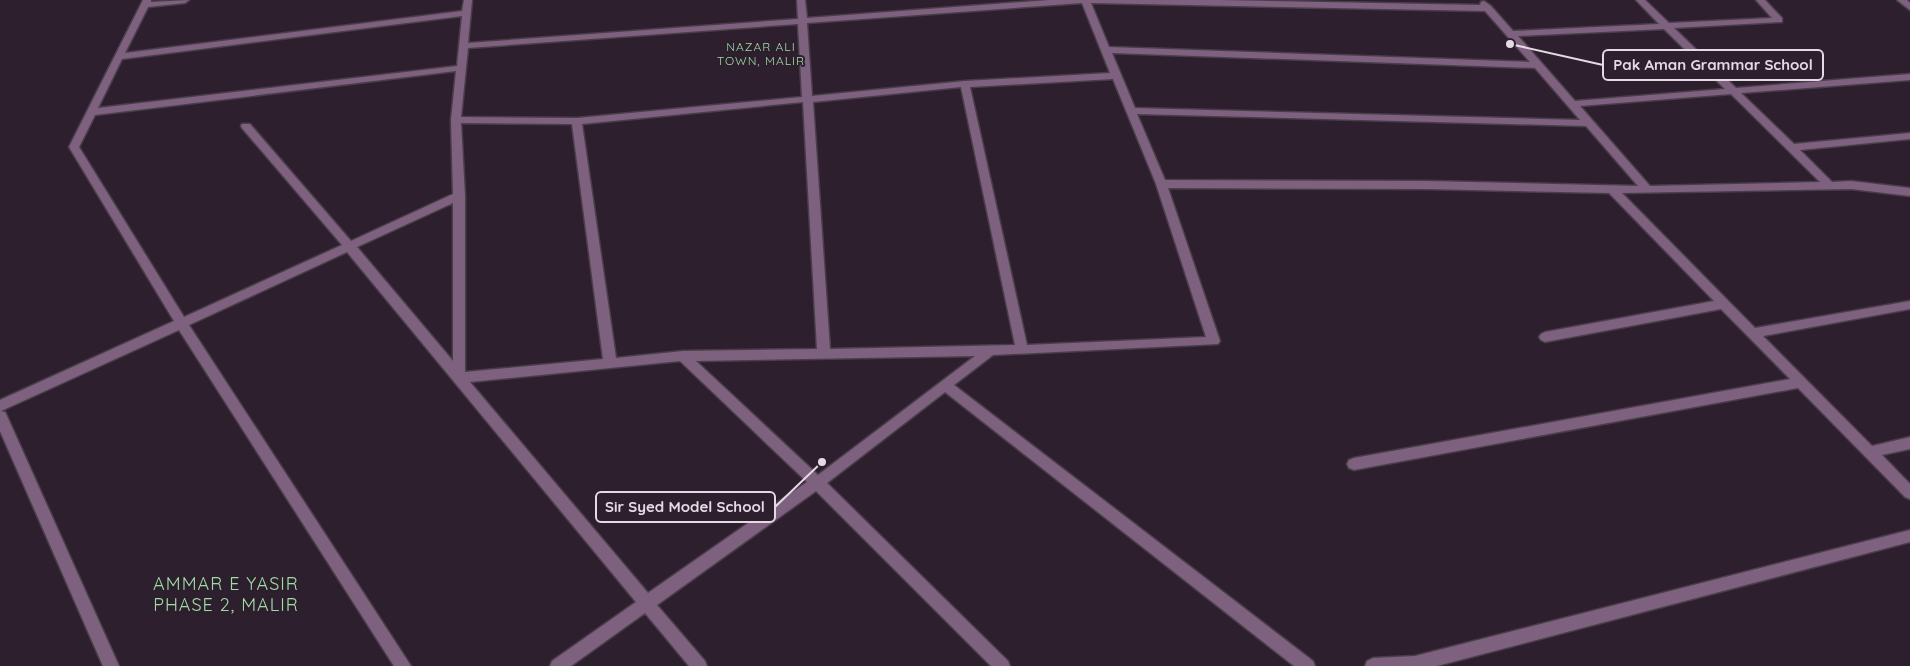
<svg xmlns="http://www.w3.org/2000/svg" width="1910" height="666" font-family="Quicksand,sans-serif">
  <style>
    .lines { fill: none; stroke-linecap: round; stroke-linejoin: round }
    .minor-casing { stroke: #4a3d4a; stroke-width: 3 }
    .minor { fill: #7d617e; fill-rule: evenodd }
    .labels { text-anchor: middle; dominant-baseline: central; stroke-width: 4; stroke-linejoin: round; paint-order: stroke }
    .far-neighbourhood-label { font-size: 12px; letter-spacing: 1px; fill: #9fdca3; stroke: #2d1f2d }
    .near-neighbourhood-label { font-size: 18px; letter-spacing: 1px; fill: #9fdca3; stroke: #2d1f2d }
    .leader { fill: none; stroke: #e4dae4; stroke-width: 2 }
    .callout-dot { fill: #e4dae4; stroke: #2d1f2d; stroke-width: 2 }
    .callout { fill: #2d1f2d; stroke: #e4dae4; stroke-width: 2 }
    .callout-label { font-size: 15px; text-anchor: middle; font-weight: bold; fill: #e4dae4 }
  </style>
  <rect width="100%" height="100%" fill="#2d1f2d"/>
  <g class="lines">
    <!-- minor casing -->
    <g class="minor-casing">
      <g id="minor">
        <path d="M143,0H151V2L189,0L185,3L148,7L125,53L462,11L464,0H472L468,43L798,19L797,0H805L807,18L1049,0H1220L1480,5L1481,2L1484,1L1491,6L1513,31L1659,24L1636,0H1645L1669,23L1772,18L1756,0H1765L1782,18V22L1674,28L1736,88L1910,74V80L1741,93L1794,144L1910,133V139L1800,150L1832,182L1851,181L1910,188V196L1851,189L1622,193L1755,328L1910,301V309L1763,336L1872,446L1910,437V449L1882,455L1910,484V499L1905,497L1798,388L1354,470L1349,468L1347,464L1349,460L1354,458L1790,379L1721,309L1545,342L1541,340L1539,337L1541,334L1545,332L1714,301L1609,193L1427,189L1168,188L1220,341L1218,344L993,355L954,385L1313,661L1315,666H1294L945,392L827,483L1008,661L1010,666H991L816,491L657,605L705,661L707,666H689L645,613L571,666H550L552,661L636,602L347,252L189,325L411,666H394L179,330L1,411L5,412L7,416L119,666H103L0,431V400L174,321L69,147ZM1082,3L1110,73L965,81L812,96L807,23ZM1091,3L1485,11L1530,62L1109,47ZM462,16L457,66L98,108L122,59ZM798,24L802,97L577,118L461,117L468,48ZM1664,29L1725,89L1575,101L1518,36ZM1112,53L1535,68L1580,120L1135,108ZM456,71L451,120L453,194L351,241L250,124H242L241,126L242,128L342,245L184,317L79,147L95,115ZM1113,79L1156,184L1206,337L1027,345L970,87ZM961,87L1015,345L830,349L813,102ZM1731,94L1820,182L1650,186L1580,106ZM803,102L817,349L683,351L616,358L582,124ZM1137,114L1586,126L1638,186L1427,181L1165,180ZM461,123L572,124L603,359L465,372V196ZM453,203V361L357,247ZM975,356L818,475L696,361ZM680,361L807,482L648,593L470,382Z"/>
        <path d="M1897,0H1907L1910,3V10Z"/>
        <path d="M1910,530V542L1437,666H1365L1367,661L1373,658L1415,656Z"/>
      </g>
    </g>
    <!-- minor -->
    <use href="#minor" class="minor"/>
  </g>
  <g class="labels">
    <!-- far-neighbourhood labels -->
    <g class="far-neighbourhood-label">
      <text x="761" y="46">NAZAR ALI<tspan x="761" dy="14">TOWN, MALIR</tspan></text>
    </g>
    <!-- near-neighbourhood labels -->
    <g class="near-neighbourhood-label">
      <text x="226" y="583">AMMAR E YASIR<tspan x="226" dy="21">PHASE 2, MALIR</tspan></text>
    </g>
  </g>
  <!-- callouts -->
  <path class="leader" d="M1510 44L1603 65M822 462L775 507"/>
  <g class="callout-dot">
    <circle cx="1510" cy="44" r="5"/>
    <circle cx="822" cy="462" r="5"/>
  </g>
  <g class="callout">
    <rect x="1603" y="50" width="220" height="30" rx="5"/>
    <rect x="596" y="492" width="179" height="30" rx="5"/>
  </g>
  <g class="callout-label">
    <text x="1713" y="70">Pak Aman Grammar School</text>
    <text x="685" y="512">Sir Syed Model School</text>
  </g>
</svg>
